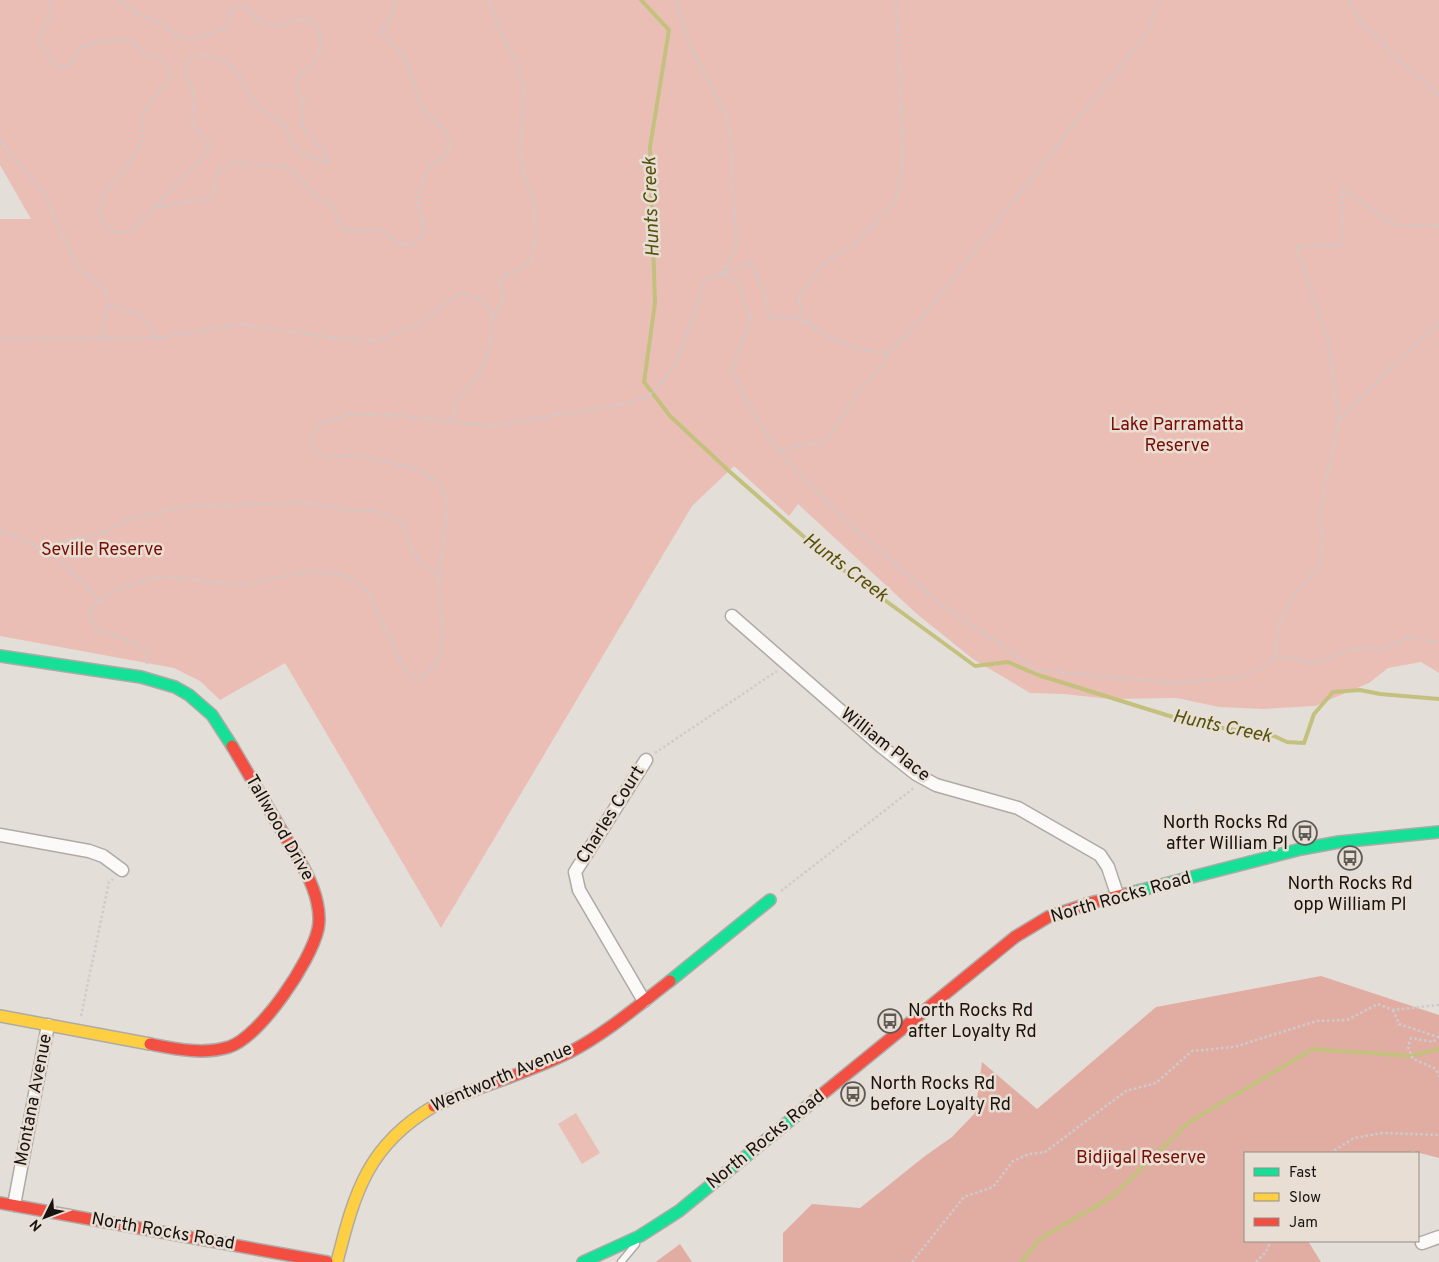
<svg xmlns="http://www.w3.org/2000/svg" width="1439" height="1262" font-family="Overpass,sans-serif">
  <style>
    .green { fill: #eabeb4 }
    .forest { fill: #e1ada2 }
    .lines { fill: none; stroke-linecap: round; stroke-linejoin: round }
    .stream { stroke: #c4c17f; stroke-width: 4 }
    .lane-casing { stroke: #aeaaa6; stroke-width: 9 }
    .street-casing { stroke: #aeaaa6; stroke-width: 15 }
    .fast-casing { stroke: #aeaaa6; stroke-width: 14 }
    .slow-casing { stroke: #aeaaa6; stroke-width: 14 }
    .jam-casing { stroke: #aeaaa6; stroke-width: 14 }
    .path { stroke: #cdcbcb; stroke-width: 2.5; stroke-dasharray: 2.5 2.5; stroke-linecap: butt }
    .lane { stroke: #fbfaf9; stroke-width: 6 }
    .street { stroke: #fbfaf9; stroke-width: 12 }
    .fast { stroke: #16e098; stroke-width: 11 }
    .slow { stroke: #ffcf43; stroke-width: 11 }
    .jam { stroke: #f24e42; stroke-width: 11 }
    .labels { text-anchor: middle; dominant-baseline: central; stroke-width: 5; stroke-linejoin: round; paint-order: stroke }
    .park-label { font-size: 18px; fill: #790b00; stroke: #e8ded4 }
    .street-label { font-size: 18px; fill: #161310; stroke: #e8ded4 }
    .poi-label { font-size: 18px; fill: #161310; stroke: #e8ded4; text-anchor: start }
    .water-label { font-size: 19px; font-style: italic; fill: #54520c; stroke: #e8ded4 }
  </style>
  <rect width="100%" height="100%" fill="#e4ded9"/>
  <!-- green -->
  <g class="green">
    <path d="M0,0H1439V673L1421,662L1388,668L1369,683L1315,706L1263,709L1219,707L1177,698L1110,699L1064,694L1030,693L973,659L917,614L798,504L789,516L734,466L692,506L441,928L285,663L220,700L200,681L174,668L0,636V219H31L0,165Z"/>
    <path d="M576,1113L600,1153L582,1164L558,1124Z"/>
  </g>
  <!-- forest -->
  <g class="forest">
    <path d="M1321,976L1439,1015V1158L1412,1151L1410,1153H1245V1241H1308L1321,1262H783V1233L812,1204L860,1208L925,1156L952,1137L975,1113L982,1062L1037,1109L1156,1007Z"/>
    <path d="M680,1244L692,1262H656L657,1261Z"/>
  </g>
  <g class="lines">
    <!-- stream -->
    <g class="stream">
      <path d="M641,0L669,30L650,147L655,303L644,382L670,416L729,471L803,536L834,563L975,666L1008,662L1038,675L1192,723L1274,736L1287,742L1304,743L1314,714L1333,692L1360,690L1380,694L1439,699"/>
      <path d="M1021,1262L1040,1239L1113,1196L1189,1122L1313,1049L1411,1056L1439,1049"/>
    </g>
    <!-- lane casing -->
    <g class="lane-casing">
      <path id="lane" d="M621,1262L636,1244"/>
    </g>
    <!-- street casing -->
    <g class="street-casing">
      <g id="street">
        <path d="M732,616L882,747L916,774L936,785L1018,808L1100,855L1108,867L1118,897"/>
        <path d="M0,835L89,851L103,856L122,870"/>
        <path d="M644,1001L579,890L575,872L646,760"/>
        <path d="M14,1205L48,1025"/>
        <path d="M1422,1243L1439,1237"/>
      </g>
    </g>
    <!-- fast casing -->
    <g class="fast-casing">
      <g id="fast">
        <path d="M0,656L141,677L175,687L189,695L212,715L232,746"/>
        <path d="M1126,894L1301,849L1339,842L1439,832"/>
        <path d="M670,981L770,900"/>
        <path d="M583,1262L640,1236L679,1211L815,1100"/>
      </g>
    </g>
    <!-- slow casing -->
    <g class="slow-casing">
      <g id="slow">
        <path d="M0,1016L150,1044"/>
        <path d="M337,1262C355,1191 368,1145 434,1106"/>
      </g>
    </g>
    <!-- jam casing -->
    <g class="jam-casing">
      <g id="jam">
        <path d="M150,1044C176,1049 203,1055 229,1047C261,1036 311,961 318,929C320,920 319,911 317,902C312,879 298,858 286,838C268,807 250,777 232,746"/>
        <path d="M815,1100L1015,937L1048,917L1090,903L1126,894"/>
        <path d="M434,1106C479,1086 526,1074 570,1052C605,1034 639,1005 670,981"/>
        <path d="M0,1203L327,1262"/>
      </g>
    </g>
    <!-- path -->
    <g class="path">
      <path d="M50,0C55,15 43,27 38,40L54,63L60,68C80,65 71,54 84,46C92,42 118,41 128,39L149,56L159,57L166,64L170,75L165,85L149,104L142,116L141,144L119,178L105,191L101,205L99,214L104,224L111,230L120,233L131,231L207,153L209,142C204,137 196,131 194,125C190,116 195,104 194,94C193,83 180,75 189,62C194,55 202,54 210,56C243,65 239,84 258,106C265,115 278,116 285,127C289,133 289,142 295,147C309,159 312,160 329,161L322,149L302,126L301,110L304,100L296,90L298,77C304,71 312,66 317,58C323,46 323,22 306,19C296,18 283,27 272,26C257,26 255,8 238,5L229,13V24L223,30L185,40L160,22L138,14L119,0"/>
      <path d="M489,0L501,33L516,61L524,91L520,154L524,176L533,197L537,232L531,261L517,271L506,274L499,281L504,299L493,316"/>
      <path d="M676,0L691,48L727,116L732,158L733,198L737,245L722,274"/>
      <path d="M1349,0L1362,24L1384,42L1391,55L1424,80L1439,96"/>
      <path d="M0,141L43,192L78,269L104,288L109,305"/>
      <path d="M155,208L213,197L219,171L233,162L290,168L316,197L333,205L341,227L346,230H381L396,242L413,245L422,236L425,227L417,202L424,178L432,164L445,157L448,152L450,139L439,125L422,109L406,60L388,38L380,33L387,24L396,0"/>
      <path d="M722,274L737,281L751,318L731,370L757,419L777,450L839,514L938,602L1037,670L1178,683L1240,677L1263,667L1275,656L1280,622L1293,597L1319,567L1322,542L1320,510L1339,419L1439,322"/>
      <path d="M806,322L798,299L821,265L856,243L896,200L903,161L896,0"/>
      <path d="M0,339L159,338L240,324L320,336L376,341L421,323L460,293L483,300L493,316L490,344L482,369L457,401L452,420"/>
      <path d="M100,339L109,305L137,312L159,338"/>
      <path d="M1339,419L1328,339L1296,246L1341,245L1342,190L1397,226L1439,225"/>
      <path d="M778,450L826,441L861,387L877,373L888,353"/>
      <path d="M0,530L42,549L69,540L96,535L130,519L187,506L308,503L349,510L382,512L404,524C411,548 413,564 437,574"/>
      <path d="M42,549C71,566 79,576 99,602"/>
      <path d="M1275,656L1317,663L1351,649L1385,648L1410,637L1439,643"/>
      <path d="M147,664L148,651L137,644L97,629L90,616L93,606L116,590L151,578L174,577L240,585L312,571L347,576L368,592L402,664L409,674L423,678L434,665L443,642L438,575L445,531L447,504L440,484L414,468L354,455L326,457L315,450L311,438L321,423L350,414L406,416L488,426L619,405L647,397L657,388L672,369L684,344L705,280L751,262L765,294L769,317H794L806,322L829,337L857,349L888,353L922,318L1066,134L1146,35L1159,0"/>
      <path d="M655,753L777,671"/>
      <path d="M781,891L915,787"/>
      <path d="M1393,1010L1399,1024L1438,1037L1433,1042L1411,1038L1408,1047L1413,1059L1436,1069L1439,1077"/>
      <path d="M81,1016L109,882L113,879"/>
      <path d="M1330,1153L1354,1138L1383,1133L1439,1135"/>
      <path d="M912,1262L964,1197L993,1187L1013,1161L1029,1154L1045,1152L1126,1091L1156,1083L1192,1051L1234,1047L1317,1021L1347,1020L1378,1004L1393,1010L1439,1005"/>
      <path d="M1256,1262L1265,1253L1271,1241"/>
    </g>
    <!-- lane -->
    <use href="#lane" class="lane"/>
    <!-- street -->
    <use href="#street" class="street"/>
    <!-- fast -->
    <use href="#fast" class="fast"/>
    <!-- slow -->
    <use href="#slow" class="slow"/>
    <!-- jam -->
    <use href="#jam" class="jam"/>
  </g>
  <!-- icons -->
  <defs>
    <g id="bus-ring" transform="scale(1.25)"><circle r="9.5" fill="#e8ded4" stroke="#5e5a56" stroke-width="1.5"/><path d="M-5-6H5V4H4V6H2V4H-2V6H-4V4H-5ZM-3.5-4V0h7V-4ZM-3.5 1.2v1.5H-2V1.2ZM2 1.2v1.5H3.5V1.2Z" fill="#5e5a56"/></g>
  </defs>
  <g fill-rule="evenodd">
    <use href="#bus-ring" x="1305" y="833"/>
    <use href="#bus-ring" x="1350" y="858"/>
    <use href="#bus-ring" x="890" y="1021"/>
    <use href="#bus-ring" x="853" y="1094"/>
  </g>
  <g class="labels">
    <!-- park labels -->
    <g class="park-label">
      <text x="1177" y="425">Lake Parramatta<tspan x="1177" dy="21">Reserve</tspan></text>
      <text x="102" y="550">Seville Reserve</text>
      <text x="1141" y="1158">Bidjigal Reserve</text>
    </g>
    <!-- street labels -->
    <g class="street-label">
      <text transform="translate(885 745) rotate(38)">William Place</text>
      <text transform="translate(611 815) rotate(-58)">Charles Court</text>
      <text transform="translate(279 828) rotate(60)">Tallwood Drive</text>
      <text transform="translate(1121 898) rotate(-16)">North Rocks Road</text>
      <text transform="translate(502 1078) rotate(-23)">Wentworth Avenue</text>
      <text transform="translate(34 1100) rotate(-79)">Montana Avenue</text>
      <text transform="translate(766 1140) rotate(-39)">North Rocks Road</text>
      <text transform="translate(163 1232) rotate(10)">North Rocks Road</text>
    </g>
    <!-- poi labels -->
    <g class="poi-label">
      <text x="1288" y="823" text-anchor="end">North Rocks Rd<tspan x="1288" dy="21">after William Pl</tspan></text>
      <text x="1350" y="884" text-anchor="middle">North Rocks Rd<tspan x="1350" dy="21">opp William Pl</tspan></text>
      <text x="908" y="1011">North Rocks Rd<tspan x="908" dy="21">after Loyalty Rd</tspan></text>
      <text x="870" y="1084">North Rocks Rd<tspan x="870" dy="21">before Loyalty Rd</tspan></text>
    </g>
    <!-- water labels -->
    <g class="water-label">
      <text transform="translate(652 207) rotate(-92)">Hunts Creek</text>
      <text transform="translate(845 568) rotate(37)">Hunts Creek</text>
      <text transform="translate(1222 727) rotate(12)">Hunts Creek</text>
    </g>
  </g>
  <!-- legend -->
  <rect x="1244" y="1152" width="175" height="90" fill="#e8ded4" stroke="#948d86"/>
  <rect x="1254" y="1168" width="25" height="8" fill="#16e098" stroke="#948d86"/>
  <text x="1289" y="1177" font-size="15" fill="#161310">Fast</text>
  <rect x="1254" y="1193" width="25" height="8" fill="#ffcf43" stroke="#948d86"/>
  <text x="1289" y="1202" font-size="15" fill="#161310">Slow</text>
  <rect x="1254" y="1218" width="25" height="8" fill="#f24e42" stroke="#948d86"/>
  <text x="1289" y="1227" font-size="15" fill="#161310">Jam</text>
  <!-- north arrow -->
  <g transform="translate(45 1217) rotate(228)" stroke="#e8ded4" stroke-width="4" paint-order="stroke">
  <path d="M0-4L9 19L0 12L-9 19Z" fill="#161310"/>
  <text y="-8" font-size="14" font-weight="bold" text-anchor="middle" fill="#161310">N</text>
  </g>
</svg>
